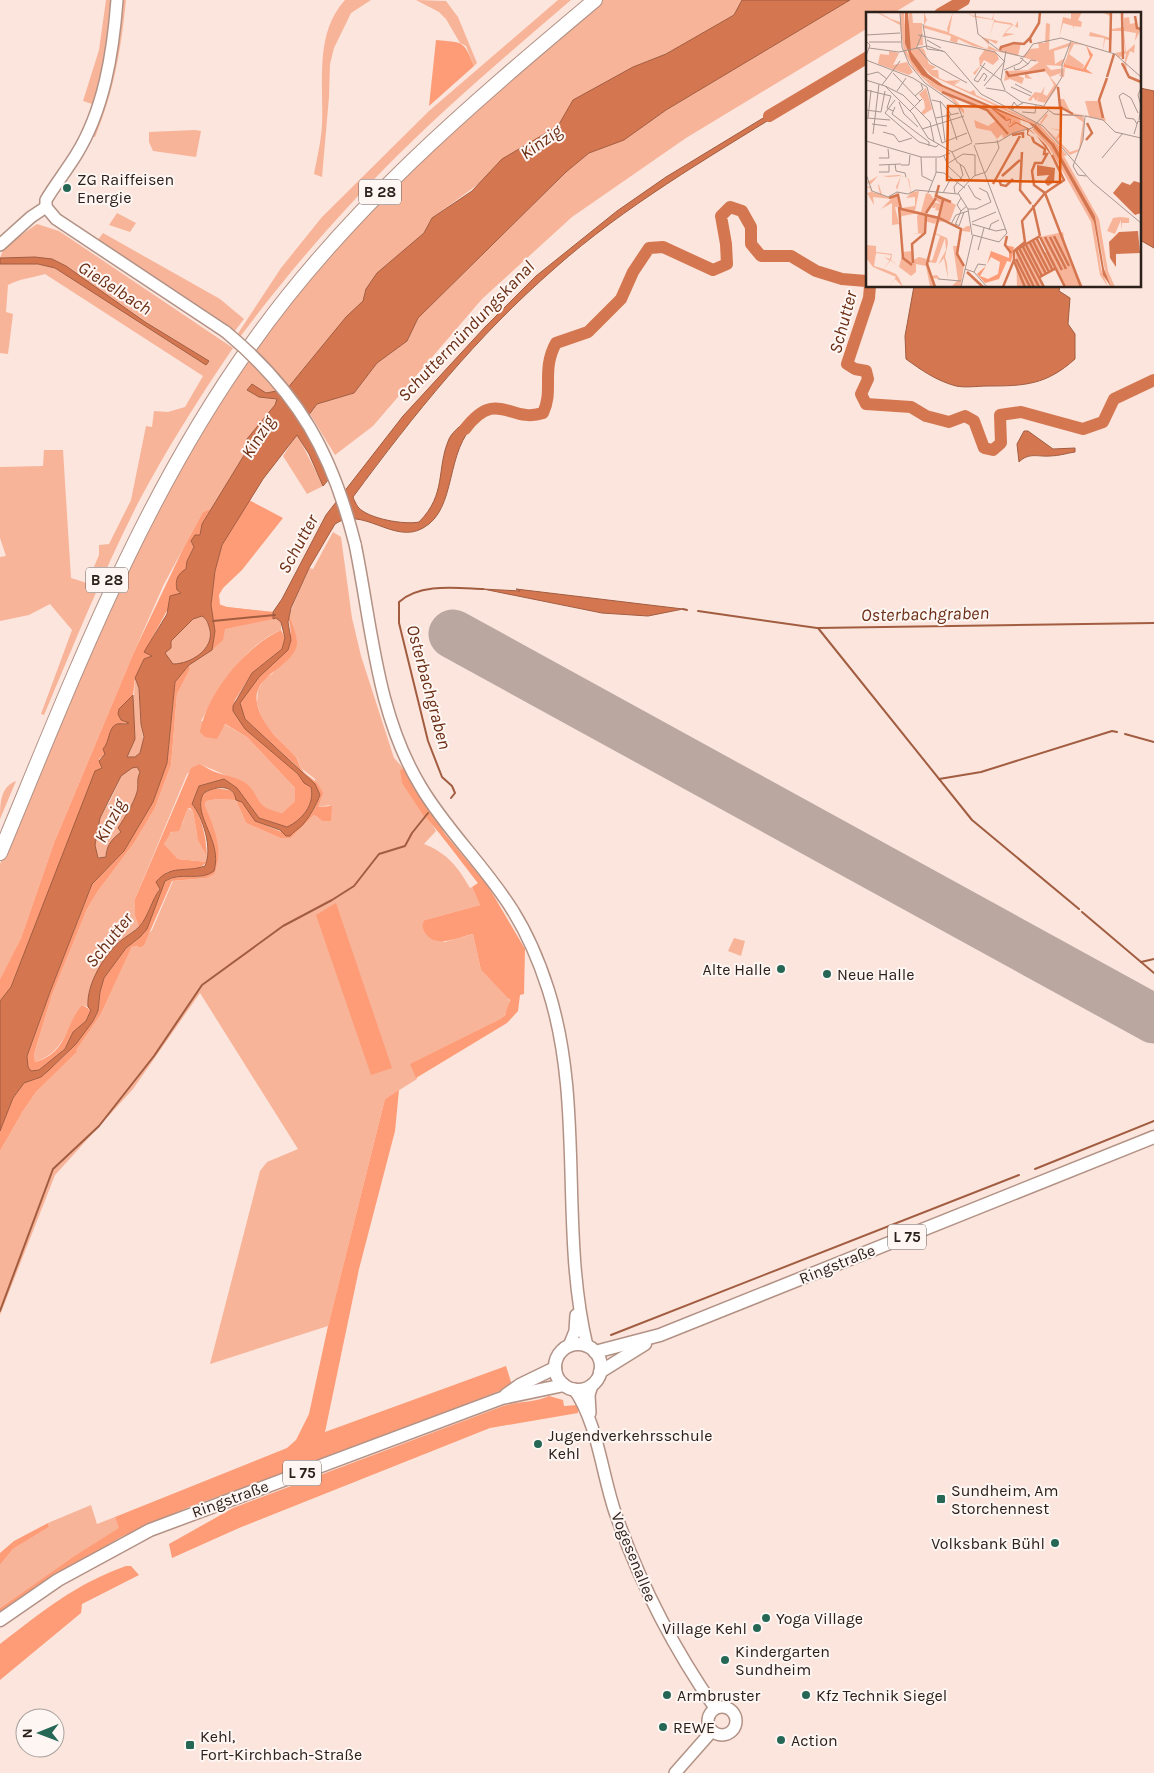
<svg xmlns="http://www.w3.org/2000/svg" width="1154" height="1773" font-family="Karla,sans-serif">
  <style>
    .green { fill: #f8b499 }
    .forest { fill: #fd9c76 }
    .water { fill: #d47751; stroke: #a25d41; fill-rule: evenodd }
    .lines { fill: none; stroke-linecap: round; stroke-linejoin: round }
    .stream { stroke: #a25d41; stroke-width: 2 }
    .river { stroke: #d47751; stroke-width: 12 }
    .runway { stroke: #baa7a0; stroke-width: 49 }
    .secondary-casing { stroke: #b39286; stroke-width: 14 }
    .primary-casing { stroke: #b39286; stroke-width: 15 }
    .highway-casing { stroke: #b39286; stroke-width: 16 }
    .secondary { stroke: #fff; stroke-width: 11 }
    .primary { stroke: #fff; stroke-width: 12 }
    .highway { stroke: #fff; stroke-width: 14 }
    .secondary-bridge-casing { stroke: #b39286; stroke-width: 14; stroke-linecap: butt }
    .secondary-bridge { stroke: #fff; stroke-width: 11 }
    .poi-dot { fill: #256655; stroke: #fdf6f3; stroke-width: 2 }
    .labels { text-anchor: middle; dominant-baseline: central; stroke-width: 4; stroke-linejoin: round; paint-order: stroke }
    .shield { fill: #fdf6f3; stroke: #6b605c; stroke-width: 1 }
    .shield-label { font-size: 15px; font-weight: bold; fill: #2c201b }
    .poi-label { font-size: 16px; fill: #2c201b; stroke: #fdf6f3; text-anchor: start }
    .street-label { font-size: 16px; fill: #2c201b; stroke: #fdf6f3 }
    .water-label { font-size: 18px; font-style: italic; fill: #6b2e14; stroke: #fdf6f3 }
    .inset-river { fill: none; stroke: #d47751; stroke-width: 2.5 }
    .inset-road { fill: none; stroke: #a8968f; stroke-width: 1 }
    .view { fill: #df560d; fill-opacity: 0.15; stroke: #df560d; stroke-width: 2.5 }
    .inset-edge { fill: none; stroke: #2c201b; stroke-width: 2.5 }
  </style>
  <rect width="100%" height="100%" fill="#fbe5dd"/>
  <!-- green -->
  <g class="green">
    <path d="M106,0H114V8L99,90L92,104L83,101L99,50Z"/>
    <path d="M123,0H126C121,50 114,91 95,137L89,135L110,81Z"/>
    <path d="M345,0H371L351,13L334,48L330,64L329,97L322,177L314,174C317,158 321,142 322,125C324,83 314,34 345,0Z"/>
    <path d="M416,0L446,1L458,17L477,63L474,66L466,46L460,43L446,19L439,12Z"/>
    <path d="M558,0H571C507,55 442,110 383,170C331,223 284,278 240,337L237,335L281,268L322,217L429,111Z"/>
    <path d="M602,0H742L734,15L666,54L633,67L573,100L558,126L432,218L424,233L377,273L366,289L364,301L346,317L287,389L266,393L252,384L247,390L259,397L277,399L275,405L247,439L246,452L212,508L203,512L164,584L134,652L54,843L21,938L0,979V864L114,593L208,417L297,292L422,157Z"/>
    <path d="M850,0H915L892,14H868V28L686,138L572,217L482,299L373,426L335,455L310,414L317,404L354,393L377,363L407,341L418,318L566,172L589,153L624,140L666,110Z"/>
    <path d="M195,130L201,131L196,157L153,151L149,142V132Z"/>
    <path d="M117,213L136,223L130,232L109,225Z"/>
    <path d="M37,224L59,231L233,348C199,398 166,450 138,503C103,572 74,644 44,715L41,714L72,630L50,604L29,615L0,621V557L6,556L0,538V467L43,466L44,450H63L71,578L87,583L99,555V545L109,544L131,500L146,426L152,427L154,411L168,412L185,407L203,376L45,274C32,278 21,278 8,285L6,312L13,314L8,354L0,353V264H38L55,268L206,365L209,361L145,322L58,262L35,257L0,258L4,247Z"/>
    <path d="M103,233L220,299L244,319L234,332L97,241Z"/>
    <path d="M297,434L323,486L307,494L283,456Z"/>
    <path d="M333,532L341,537L352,618L361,656L394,758L403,768L400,770L436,831L424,844C447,853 458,867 470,888L472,887L480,905L425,920L426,934L445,942L473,934L481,970L508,997C512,1005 507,1014 500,1019L411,1064L417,1079L385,1099L328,1326L210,1364L260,1171L267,1162L298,1149L200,993L133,1089L55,1175L0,1315V1151L23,1111L36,1092L77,1052L75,1050L101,1014L132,945L137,947L152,930L173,881L206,878L217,866C219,840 213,829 205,805L206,801L217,799L236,800L246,823L280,838H291L314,815L318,818L330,805L318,807L315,779L301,768L297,758L263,723L257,703L258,690L265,678L272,674L297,641L289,615L309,568L313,569Z"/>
    <path d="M211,601L227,607L273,612V619L276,618L281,622V630C242,647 221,685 201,721L224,724L247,737L295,788V801L282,813C270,811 262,808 256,798C253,794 252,791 249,788C234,777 217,772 200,764L187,774L135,899V916L139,927C134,932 128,935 123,939C105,953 86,984 88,1007L82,1005C66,1028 65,1052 35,1062L34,1054L52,995L87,909L98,891L134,843L155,808L171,765L177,694L190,669L189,665L212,650Z"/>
    <path d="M202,616C208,620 208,624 210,630C214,649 191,664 173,664L165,653L171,648V641L193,619Z"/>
    <path d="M135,678C135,682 138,685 139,688C142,699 139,712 141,724C143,737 148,756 129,758L126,754L131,749Z"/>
    <path d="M137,767L140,772C136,781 139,784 137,792C133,805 126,817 118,828L121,832L106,850V857H97L95,845L100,818L110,801L121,776L132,768Z"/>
    <path d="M16,781L0,819C0,804 0,787 16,781Z"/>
    <path d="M188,808L193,811L197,834L207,856V862L178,859L164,844L167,836L182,824Z"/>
    <path d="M734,938L745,941L741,956L728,951Z"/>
    <path d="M91,1505L97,1524L115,1517L120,1528L74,1556L0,1608V1565L13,1549L49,1527L48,1523Z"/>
  </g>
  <!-- forest -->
  <g class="forest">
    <path d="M436,40C463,43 463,39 474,66L429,106Z"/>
    <path d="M249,500L283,518L242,570L223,588L219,595L220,605L227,607L273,612V619L225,629L223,640L212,650L215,631L211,605L215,571L222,545Z"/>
    <path d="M212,508L202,524L200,535L191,542L194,547L187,561L186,569L176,583L177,590L181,593L175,596L145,651L153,656L144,659L135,678L133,695L127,701L122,720L129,723L116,724L106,746V754L99,759L102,768L98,771L11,987L0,1001V979L21,938L54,843L134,652L183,549L203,512Z"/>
    <path d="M289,615C292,623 296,633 297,641C298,666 251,674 257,703C262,728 280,739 296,757C298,760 299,765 301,768C308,779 316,777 323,793L318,807L332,806L331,821H323L314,815L291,838H280L246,823L236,800L217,799L206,801L205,805C213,827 225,849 214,874L206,878L172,881L144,945L141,947L132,946L101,1014L76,1050L77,1052L36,1092L23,1111L0,1151V1131L13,1098L24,1083L36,1079L48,1071L66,1054L93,1021L98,1011L100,992L104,978L126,948L140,937L165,881C181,872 200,882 214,871C223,842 192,817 203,794L214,788L230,790L245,805L255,821L282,832C307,824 310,819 320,795L305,774L245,719C243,714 240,710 240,704C243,685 284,661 290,635C292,629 288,622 289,615Z"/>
    <path d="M281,630L285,638L282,649L252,673L235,700L233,711C248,736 277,754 298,774C303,779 304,783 311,787C315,805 302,820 287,827L259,818L237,788L224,779L199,786L192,804C203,818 206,839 207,856L198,840L193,811L190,808H188L179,831L171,832L164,844L178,859L207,862L200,868L167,872L145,919L139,927L135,916V899L191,768L200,764C206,767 211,771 218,773C227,776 235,777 244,782C262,794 251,807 282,813L295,801V788L247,737L225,724L217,739L205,737L200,732C207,693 246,646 281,630Z"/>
    <path d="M189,665L190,669L177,694L171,765L155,808L134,843L98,891L87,909L52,995L34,1054L35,1062C68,1053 64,1026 82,1005L91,1010L86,1021L73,1032L65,1049L39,1070L31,1071L28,1067L27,1056L50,992L92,884L124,851L167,763L175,682Z"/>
    <path d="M403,768L445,834L488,886L525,949L524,994L520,995L518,1011L507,1023L416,1078L410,1064L500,1019L505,1015L510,1000L481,970L473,934C459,937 434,950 424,931C422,926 422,924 425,920L480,905L472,887L478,883C470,873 429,818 423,815L402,783L400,770Z"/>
    <path d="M336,903L392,1068L371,1075L316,915Z"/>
    <path d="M399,1090L395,1131L359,1269L325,1432L506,1366L511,1382L510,1387L326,1458L189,1507L121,1537L34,1590L0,1617V1608L74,1556L119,1528L115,1517L287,1448L296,1440L309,1414L328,1326L385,1099Z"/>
    <path d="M549,1396L563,1400L564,1406L578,1405V1413L490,1428L239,1528L172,1558L169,1544L233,1508L503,1406C519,1401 534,1403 549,1396Z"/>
    <path d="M48,1523L49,1527L13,1549L0,1565V1553L14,1541Z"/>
    <path d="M126,1566H131L139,1575L82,1604L81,1613L0,1680V1644C42,1612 75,1584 126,1566Z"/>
  </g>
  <!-- water -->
  <g class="water">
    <path d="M742,0H850L666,110L624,140L589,153L566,172L418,318L407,341L377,363L354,393L317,404L302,424L329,479L323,486L309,454L297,435L263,479L222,545L215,571L211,605L215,631L212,650L189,665L175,682L167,763L153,802L124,851L92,884L50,992L27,1056L28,1067L31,1071L39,1070L65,1049L73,1032L86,1021L91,1010L88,1007C86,984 105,953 123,939C128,935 134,932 139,927C149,916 151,901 160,889L156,882C171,864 185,873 205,866C213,849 203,817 192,804L199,786L224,779L237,788L259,818L287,827C302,820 315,805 311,787L304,783L298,774L245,729L233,711V706L252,673L282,649L285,638L281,622L276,618L273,619V612L282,599L326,515L403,416L485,327L536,276L617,211L666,177L783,106L785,110C706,159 625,206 555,268C476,337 415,413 353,497C354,500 356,504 358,507C368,519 405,525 419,522C447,494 436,469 449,439C453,430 466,422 473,415L477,422C444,450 458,509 423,528C394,545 362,505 335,524L309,568L291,608L288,622L291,640L288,650L259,677L240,703L245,719L315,784L320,795C316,805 311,815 304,823C302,827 295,830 290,836H286L280,830L255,821L242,802L236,800C234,783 213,786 203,794C192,816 223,840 214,871C200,882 181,871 165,881L147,929L140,937L126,948L104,978L100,992L98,1011L93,1021L76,1044L48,1071L41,1077L24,1083L13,1098L0,1131V1001L11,987L95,771L102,768L99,761L105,754L103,749C110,742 108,727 117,724C121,723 125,725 129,723L121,720L118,714L119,709L133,695L135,739L127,757H135L140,753L144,737L141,724L139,688L135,678L144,659L152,656L144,652L167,614L170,596L181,593L177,590C175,581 177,574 186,569L187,561L194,547L191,541L195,535H200L202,524L246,452L247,439L275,405L277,399L259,397L247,390L252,384L266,393L287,389L346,317L363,301L366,289L377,273L424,233L432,218L472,191L502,159L558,126L573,100L633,67L666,54L734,15ZM202,616C208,620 208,624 210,630C214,649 191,664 173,664L165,653L171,648V641L193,619ZM137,767L140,772C136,781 139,784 137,792C133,805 125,817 118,828L121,832C112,839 106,846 106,857L98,858L95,845L100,818L121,776L132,768Z"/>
    <path d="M1140,88L1154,91V248L1140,240Z"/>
    <path d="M35,257L52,259L66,266L145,322L209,361L206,365L55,268L38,264H0V258Z"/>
    <path d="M914,286H1060L1059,291L1070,298L1068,324L1075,334V359C1046,385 1025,386 987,386C978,386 966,388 956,386C937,381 921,370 906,359L905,336Z"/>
    <path d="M1024,431H1028L1053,449L1075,448V452C1067,453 1059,456 1050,456C1038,457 1029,452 1019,462L1017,444Z"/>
    <path d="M483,589L520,591L516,589L683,609L648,616L602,613Z"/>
  </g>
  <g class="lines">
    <!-- stream -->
    <g class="stream">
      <path d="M683,609L687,610"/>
      <path d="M698,611L817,628L1154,623"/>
      <path d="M213,621L275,615"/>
      <path d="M818,628L972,820L1079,909"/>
      <path d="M1125,734L1154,742"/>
      <path d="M939,779L981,772L1112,731L1117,732"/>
      <path d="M451,798L455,793L452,786L442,777L428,741L399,623V602C420,583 456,588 483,589"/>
      <path d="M1082,912L1154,973"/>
      <path d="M1141,962L1154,959"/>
      <path d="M1035,1169L1154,1121"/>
      <path d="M0,1311L53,1169L99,1126L154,1056L202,985L283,926L332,900L354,886L379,854L405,846L412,833L428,813"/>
      <path d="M611,1335L1019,1175"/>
    </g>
    <!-- river -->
    <g class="river">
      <path d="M940,14L964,0"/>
      <path d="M769,116L868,57"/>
      <path d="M870,286L869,298L847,364L855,369L866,371L868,379L861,394L866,404L911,407L926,416L949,422L965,416L974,421L984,448L993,450L1001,443L1000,415L1021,412L1083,429L1103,422L1114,399L1154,380"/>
      <path d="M465,429C497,387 510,424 543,413C554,391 541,370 556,343L588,332L621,299L633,272L649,248L663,247L713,270L727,264L726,244L721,216L730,207L742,211L751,227V244L761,256H791L816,271L842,279L866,281L868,283"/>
    </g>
    <!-- runway -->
    <path class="runway" d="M453,634L1154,1019"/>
    <!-- secondary casing -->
    <g class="secondary-casing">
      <g id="secondary">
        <path d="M46,207V200C55,185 66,171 76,155C104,110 113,53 117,0"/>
        <path d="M46,207L56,219L226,332"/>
        <path d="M0,245L31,217L46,207"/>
        <path d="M355,544C372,626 376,713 421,787C447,831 486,867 513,911C528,935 539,961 548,989C585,1104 559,1229 587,1346"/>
        <path d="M569,1346L575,1331L576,1315"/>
        <path d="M574,1389C598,1423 602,1476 616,1515C640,1583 674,1649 715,1708"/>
        <path d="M590,1413L589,1395L592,1385"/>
        <circle cx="722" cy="1721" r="14"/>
        <path d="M675,1773L712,1731"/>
      </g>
    </g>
    <!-- primary casing -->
    <g class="primary-casing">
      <g id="primary">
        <circle cx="578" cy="1367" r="23"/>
        <path d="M595,1352L660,1335L1154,1137"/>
        <path d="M600,1372L645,1344"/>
        <path d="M506,1395L520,1385L555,1368"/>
        <path d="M0,1620L58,1580L150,1530L502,1398L564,1385"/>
      </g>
    </g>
    <!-- highway casing -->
    <g class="highway-casing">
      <path id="highway" d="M0,853C73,678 140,500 251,345C345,211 470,105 595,0"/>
    </g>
    <!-- secondary -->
    <use href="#secondary" class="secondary"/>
    <!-- primary -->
    <use href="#primary" class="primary"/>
    <!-- highway -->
    <use href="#highway" class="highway"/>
    <!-- secondary-bridge casing -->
    <g class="secondary-bridge-casing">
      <path id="secondary-bridge" d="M226,332C299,393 332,453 355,544"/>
    </g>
    <!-- secondary-bridge -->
    <use href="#secondary-bridge" class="secondary-bridge"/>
  </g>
  <!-- markers -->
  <g class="poi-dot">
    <circle cx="67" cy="188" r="5"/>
    <circle cx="781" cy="969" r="5"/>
    <circle cx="827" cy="974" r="5"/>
    <circle cx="538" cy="1444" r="5"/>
    <rect x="936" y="1494" width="10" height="10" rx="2.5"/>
    <circle cx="1055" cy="1543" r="5"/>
    <circle cx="766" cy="1618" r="5"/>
    <circle cx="757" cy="1628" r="5"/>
    <circle cx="725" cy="1660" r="5"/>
    <circle cx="667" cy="1695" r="5"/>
    <circle cx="806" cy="1695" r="5"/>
    <circle cx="663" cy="1727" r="5"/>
    <circle cx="781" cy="1740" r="5"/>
    <rect x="185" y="1740" width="10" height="10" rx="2.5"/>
  </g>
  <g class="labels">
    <!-- shield labels -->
    <g class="shield">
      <rect x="359" y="179.5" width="42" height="25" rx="4"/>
      <rect x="86" y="567.5" width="42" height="25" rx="4"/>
      <rect x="888" y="1224.5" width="38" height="25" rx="4"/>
      <rect x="283" y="1460.5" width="38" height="25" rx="4"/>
    </g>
    <g class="shield-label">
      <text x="380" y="192">B 28</text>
      <text x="107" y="580">B 28</text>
      <text x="907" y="1237">L 75</text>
      <text x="302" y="1473">L 75</text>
    </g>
    <!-- poi labels -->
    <g class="poi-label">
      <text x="77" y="179">ZG Raiffeisen<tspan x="77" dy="18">Energie</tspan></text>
      <text x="771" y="969" text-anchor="end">Alte Halle</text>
      <text x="837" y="974">Neue Halle</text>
      <text x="548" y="1435">Jugendverkehrsschule<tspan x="548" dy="18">Kehl</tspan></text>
      <text x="951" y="1490">Sundheim, Am<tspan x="951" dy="18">Storchennest</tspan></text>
      <text x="1045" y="1543" text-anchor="end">Volksbank Bühl</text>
      <text x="776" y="1618">Yoga Village</text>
      <text x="747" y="1628" text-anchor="end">Village Kehl</text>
      <text x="735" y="1651">Kindergarten<tspan x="735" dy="18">Sundheim</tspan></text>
      <text x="677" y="1695">Armbruster</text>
      <text x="816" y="1695">Kfz Technik Siegel</text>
      <text x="673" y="1727">REWE</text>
      <text x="200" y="1736">Kehl,<tspan x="200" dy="18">Fort-Kirchbach-Straße</tspan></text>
      <text x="791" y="1740">Action</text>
    </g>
    <!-- street labels -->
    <g class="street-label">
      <text transform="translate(837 1264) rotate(-22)">Ringstraße</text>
      <text transform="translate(230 1499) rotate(-20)">Ringstraße</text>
      <text transform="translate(634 1557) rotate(68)">Vogesenallee</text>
    </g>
    <!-- water labels -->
    <g class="water-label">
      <text transform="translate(541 142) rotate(-35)">Kinzig</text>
      <text transform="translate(115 288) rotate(33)">Gießelbach</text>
      <text transform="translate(843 322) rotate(-75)">Schutter</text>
      <text transform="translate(466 331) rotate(-46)">Schuttermündungskanal</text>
      <text transform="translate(258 437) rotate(-57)">Kinzig</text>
      <text transform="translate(298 544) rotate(-61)">Schutter</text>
      <text transform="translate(925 614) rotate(-1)">Osterbachgraben</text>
      <text transform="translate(429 687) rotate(75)">Osterbachgraben</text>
      <text transform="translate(110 821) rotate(-62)">Kinzig</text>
      <text transform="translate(109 940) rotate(-51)">Schutter</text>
    </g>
  </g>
  <!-- overview -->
  <g transform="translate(866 12)">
    <rect width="275" height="275" fill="#fbe5dd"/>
    <path d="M10,0L16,2L25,7L34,10L35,0H38L41,40L60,67L123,95L139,109L144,108L143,111V115L150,112L155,114L149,110L144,114L146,107L140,109L141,105L128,97L154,106L155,114L161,117L137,126L136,122L131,127L125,119L110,116L108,108L122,114L131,108L120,98L87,85L98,98V102L85,87L65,74L47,56L38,40L34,13ZM43,0H46L47,11H56L57,33L49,34L58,37L63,52L70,55L65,58H72L73,66L80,69L95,68L86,72L95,69L88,73L104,80L108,78L110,83L173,112L201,143L198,144L233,207L242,259L249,275H245L240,264L229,204L185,128L170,113L66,64L46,44L43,35ZM58,0L61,8L58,13L82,20L81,17L84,8L87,0L83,21L121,37L123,33L115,25L123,27L128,8L108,5L99,0L108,4L110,0V4L126,7L128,0L127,7L131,9L145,11L149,14L152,9V16L147,13L139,21L149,22L136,25L140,19L146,13L128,10L123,27L132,29L130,32L123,28V34L133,39L135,35L155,31L152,44L107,34L92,27L91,31L84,29L85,24L58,16ZM205,0H216L212,8L216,10L215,15L208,14L207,17V14L197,11L193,26L197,5L205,7ZM236,0H245L246,17L258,15V6L263,5L264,12L269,11V4L271,16L275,17L269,29L270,21L258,19L260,40L269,32L268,41L264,39L260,50L261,59L258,55L260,41L253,46L249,41L259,39L257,19H246V22L244,41L245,29L239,27L237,39L238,26L223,24L224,20L245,26L244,4ZM180,11L184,12L183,38L206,30L220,33L208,32L203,42L218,53L217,57L199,52L204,34L188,39L189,52L199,46L196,54L180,53L185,58L199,56L198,65L193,64L195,61L184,65L192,74L193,87H198L205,101L223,104L219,89H232L240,109L216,103L218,107V113L217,126L215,135L213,139L204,143L174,111L180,102L182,103L175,112L190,126L194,119L184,116L195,118V124L191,127L204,140L213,137L217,110L208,104H196L186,102H206L194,95L191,76L180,91L171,89L173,84L170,89L167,85L165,89L162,88L169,80L175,81L179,74L177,82L181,84L188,73L183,64L179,59L161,62L166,67L159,66V62L150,63L158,66L156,72L144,67L138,69L140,59L162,58L173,50L156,45L164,37L173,36L172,31H179ZM119,37L130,40L133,47L127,53L118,48L109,63L107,61L114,54L113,46ZM23,39L33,41L27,53L41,50L47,60L43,63L12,52L14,42L23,43ZM60,76L66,97L57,103L55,101L59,96L58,89L53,82ZM169,116L185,133L228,210L235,257L242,275L234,263L225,210L183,135L166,117ZM33,163L43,167L45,180L53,179L49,199L55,200L60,181L64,182L68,187L60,202L72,206L69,212L59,209V222L46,221V228L30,229L46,228V221H52L51,204L53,201L36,204L34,208L33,195H29L33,212L26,213V191L15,197L25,187L7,185L8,193L1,181L5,180L4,176H0L4,174L6,180L14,182L12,173L0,171L12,164L5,172L30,175L35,164L22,165L17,164ZM35,164L42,167L45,181L40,186L49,185V194L35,196L32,180L25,186L16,183L13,173L30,175L31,178ZM69,181L90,193L84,209L72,210L69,221L81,226L82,231L79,245L81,252L82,267L78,246L72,253L80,238L79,226L70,251L62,250L64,264L71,263L74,267L66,266L69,274L64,275L60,254L50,252V260L45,264L24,248L18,257L30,262L33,266L37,275L29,267L23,275L30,265L7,255L0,246L1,233L10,234V240L26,242L25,248L33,255L37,240L46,239L47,248L53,245L61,247L76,192L74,199L69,198L71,192L69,196H66L67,190L75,192L68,187ZM69,222L74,224L66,249L62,247ZM10,241L25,243L24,247L18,245L24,249L18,257L8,254ZM254,205L263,206V211H256L255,218V208L249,222L241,219L247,206ZM101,214H104V220L96,219L92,241L98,253L95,274L85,275L92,268L87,234H92L95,218ZM197,220L199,232L217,275H198L190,258L173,266L178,275H151L150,237L170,226L178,241L181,239L174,225Z" fill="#f8b499" fill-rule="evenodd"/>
    <path d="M220,33L227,43L220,57L227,62L197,55L200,46L199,52L217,57L224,45ZM41,40L50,56L63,69L139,101L147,106L152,107H153H151L146,106L128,97L146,107L144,114L148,108L156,114L150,112L143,116L144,108L139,109L123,95L64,69L51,58ZM138,233L148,235L145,250L141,249L133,267L119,271L111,262L120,254L114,264L122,267L132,262L134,250L125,245L121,252L125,239L143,246V236Z" fill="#fd9c76"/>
    <path d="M39,0H42L45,40L62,62L77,73L170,113L188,132L229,204L238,257L245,275L237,263L228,210L185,133L163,111L127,97L139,105L140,108L144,107L145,108V110L142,113L143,115L150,110L162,116L168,121L180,133L183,138L187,146L170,123L163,118L162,122L168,126L161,123V117L150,111L144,115L142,113L145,108L140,109L125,96L72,73L56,63L45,48L39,31ZM171,153L189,156L188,170L182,174L178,170L183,163L171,164ZM268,169L275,171V201L269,203L247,181L256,170L264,173ZM272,219L274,241L250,242V255L244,246L243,230L253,220Z" fill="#d47751"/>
    <path class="inset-river" d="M256,0L257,47M269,4L271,16L275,17M165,31L164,26L173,11L174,0M134,38L135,35L148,31L158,32L164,26M244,40L245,0M256,51L263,65L275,70M140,59L143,64L179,58M241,65L248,42M192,75L194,95L207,102M76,80L121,98L142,122M237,106L233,88L241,66M146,123L157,121V126M220,128L226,121L221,111M156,140L154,178L165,192M136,164L154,148M133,168L135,173L140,174L147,167M127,172L154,124M73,173L70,184L85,190M179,181L215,275M179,181L198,168L186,143M23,186L32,183L35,197L73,206L95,217L91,242L98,254M167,193L174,224M33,195L37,246L46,253M60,201L70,186M141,224L139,233L145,241M188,224L203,254M174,225L199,275M179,225L196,258M184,225L200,257M171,227L186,257M167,229L183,260M164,231L180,262M156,233L178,275M160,233L176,264M153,236L173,275M150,247L164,275M148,249L159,275M47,251L46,232L59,221L60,203M101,260L117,275M174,265L190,256M69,275L61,252L77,188M137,275L148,248V239L159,230L156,209L179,181L168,173L166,159L169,151H176L181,142H178L179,137L168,130L166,125M168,275L150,238L174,224"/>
    <path class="inset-road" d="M34,0L36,35L43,52L59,71L92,94L106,130M109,0L112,22L134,39L158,45L167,32L195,26L249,42L275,65M57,12L61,37L77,39M0,23L34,21M52,23L129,40L138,49M61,28L75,36M0,29L4,33L0,44M3,30H35M3,36L33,40L61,34L79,40L115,82L177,114L226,170L275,211M52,36L65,51L101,71M50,37L56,22M0,48L47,66L61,75L76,131M157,48L162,52L165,48L170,49M114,53L135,68M148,55L149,58L154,57L162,52M138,58L154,51L157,47L154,46M27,61L54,89M0,63L12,60L21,67M0,68L19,74L47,102L62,126L86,140L91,150L98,155L104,168M118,69L121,64L118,61L112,70L108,68L119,51M149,72L166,81M16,73L34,49M19,74L37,83L64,110L68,130M118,74L139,49M145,75L165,84M120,76L139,79M0,78L25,84M139,78L135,68L140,39M31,79L40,66M139,79L155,90L177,94L188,102L218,104M25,84L21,96L27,99M49,84L57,77L55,72M66,88L75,90L85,102M74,89L79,129M33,90L38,102L52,115M178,94L196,65V53L205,29M275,94L272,83L275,76M29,95L26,102L63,130V134M148,97L145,96L148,90L151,94L157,91M0,98L15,100M44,99L56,87M15,100L19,79M156,100L169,101L170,93M19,101L53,130L70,135L73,132M19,101L29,88M83,103L91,128M219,104L237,108L249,120L275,126M219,104L217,128L207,154L212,163L220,164M1,106L24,108M2,106L5,78M70,106L93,101M273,108L275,93M6,112L21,114M271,112L268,107L260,106L253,84L257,81L265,86L272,101M56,117L98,104M17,120L28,123L33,130L46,126M7,122L13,72M268,122L272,109L275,110M0,129L55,145H74L84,141M76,131L101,121M109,132L132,130L147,121L166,116L182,99M86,140L106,131M78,144L82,154L99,170M55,145L56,164L66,169M13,146H23L22,137M236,146L257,121M29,152L30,159L39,161L40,165M81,152L97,142L109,143V163M13,153L35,152M35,153H43L44,143M13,160H23V153M70,160L78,161L99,176M0,162L6,179L22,185L31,180L42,182L50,178L92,182M102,173L109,185L115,188M62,181L70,161V146M77,181L85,166M89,181L88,175L97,163L94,152M102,197H110L125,190L121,180L113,176M95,199L91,193L95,186M106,210L130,200M85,212L90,203L102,199M90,212L93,214L98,200M106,212L130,219L140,217M89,213L95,199L101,194M123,218L125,212L133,208M106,223L102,197L92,181L108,164L120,160L133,136L131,128M107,223L133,230L141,221L108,133M112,238L118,216M99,257L108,260L121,275M108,260L112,252L120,253M72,267L95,269M95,275L107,223"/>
    <path class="view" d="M82,94L195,96L194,170L81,168Z"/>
    <rect width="275" height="275" class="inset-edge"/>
  </g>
  <!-- north arrow -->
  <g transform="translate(40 1733) rotate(269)"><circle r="24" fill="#fdf6f3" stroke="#a9a09d"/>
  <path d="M0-4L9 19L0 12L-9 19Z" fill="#256655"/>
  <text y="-8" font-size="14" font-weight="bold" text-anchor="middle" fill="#2c201b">N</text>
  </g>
</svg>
